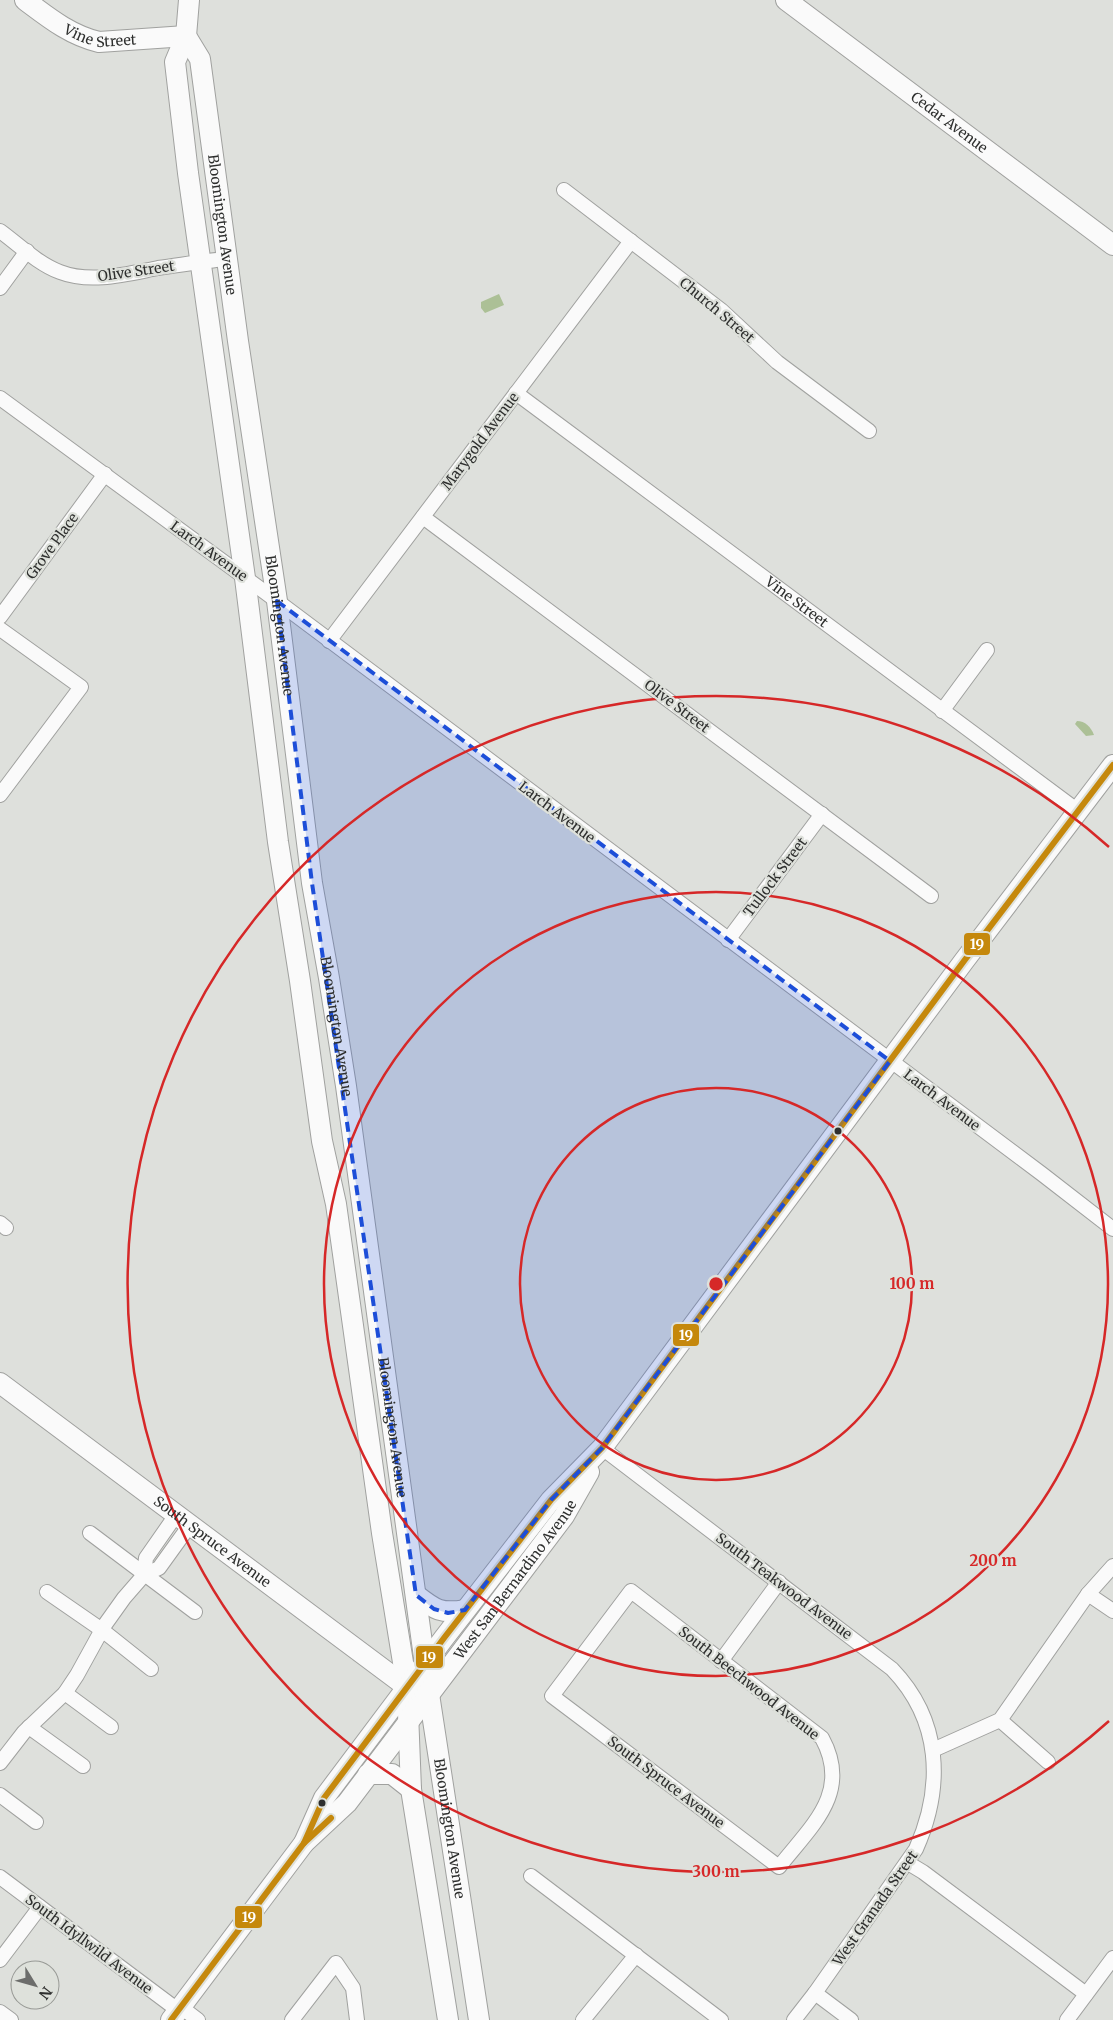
<svg xmlns="http://www.w3.org/2000/svg" width="1113" height="2020" font-family="Merriweather,serif">
  <style>
    .water { fill: #acc096 }
    .lines { fill: none; stroke-linecap: round; stroke-linejoin: round }
    .street-casing { stroke: #a0a19f; stroke-width: 16 }
    .secondary-casing { stroke: #a0a19f; stroke-width: 22 }
    .street { stroke: #fafafa; stroke-width: 14 }
    .secondary { stroke: #fafafa; stroke-width: 20 }
    .bus-1-casing { stroke: #dee1db; stroke-width: 10 }
    .bus-1 { stroke: #c5880c; stroke-width: 6 }
    .marked { fill: #1d4ed8; fill-opacity: 0.2; stroke: #1d4ed8; stroke-width: 4; stroke-dasharray: 10 6; stroke-linejoin: round }
    .ring { fill: none; stroke: #d62828; stroke-width: 2.5 }
    .bus-dot { fill: #2e2f2e; stroke: #dee1db; stroke-width: 2 }
    .labels { text-anchor: middle; dominant-baseline: central; stroke-width: 4.5; stroke-linejoin: round; paint-order: stroke }
    .street-label { font-size: 14px; fill: #2e2f2e; stroke: #dee1db }
    .centre { fill: #d62828; stroke: #dee1db; stroke-width: 2.5 }
    .ring-label { font-size: 15px; text-anchor: middle; font-weight: bold; fill: #d62828; stroke: #dee1db; stroke-width: 4.5; stroke-linejoin: round; paint-order: stroke }
    .line-badge { stroke: #dee1db; stroke-width: 2 }
    .badge-label { font-size: 14px; text-anchor: middle; font-weight: bold; fill: #fff }
  </style>
  <rect width="100%" height="100%" fill="#dee0dc"/>
  <!-- water -->
  <g class="water">
    <path d="M499,294L504,305L485,313L481,308V302Z"/>
    <path d="M1077,721C1085,721 1091,727 1094,735L1086,736L1075,724Z"/>
  </g>
  <g class="lines">
    <!-- street casing -->
    <g class="street-casing">
      <g id="street">
        <path d="M564,190L721,310L777,362L869,431"/>
        <path d="M0,231C18,244 38,264 60,272C91,284 127,274 158,268C181,265 203,261 226,259"/>
        <path d="M0,288L27,251"/>
        <path id="s1" d="M516,393L1078,811"/>
        <path d="M0,398L277,601L1042,1174L1113,1229"/>
        <path d="M423,517L931,896"/>
        <path d="M0,617L105,474"/>
        <path d="M0,629L81,687L0,795"/>
        <path d="M329,641L631,241"/>
        <path d="M942,711L987,650"/>
        <path d="M728,940L822,814"/>
        <path d="M0,1223L6,1228"/>
        <path d="M602,1448L892,1669C941,1720 944,1786 916,1849L815,1993L794,2020"/>
        <path d="M90,1533L195,1612"/>
        <path d="M144,1575L146,1558L176,1515"/>
        <path d="M631,1591L822,1738C852,1793 811,1826 779,1867L552,1696Z"/>
        <path d="M47,1592L102,1630L151,1669"/>
        <path d="M1088,1594L1113,1611"/>
        <path d="M721,1661L779,1582"/>
        <path d="M65,1693L111,1727"/>
        <path d="M1000,1720L1048,1762"/>
        <path d="M29,1727L83,1766"/>
        <path d="M933,1750L1000,1720L1088,1594L1113,1566"/>
        <path d="M0,1763L24,1732L65,1693L77,1675L104,1626L124,1598L144,1575L159,1568L190,1525"/>
        <path d="M0,1795L36,1822"/>
        <path d="M908,1863L923,1872L1086,1994"/>
        <path d="M531,1876L721,2020"/>
        <path d="M0,1877L179,2011"/>
        <path d="M0,1960L40,1907"/>
        <path d="M815,1993L851,2020"/>
        <path d="M181,2007L198,2020"/>
        <path d="M0,2012L11,2020"/>
        <path d="M292,2020L336,1963L353,1988L357,2020"/>
        <path d="M583,2020L636,1955"/>
        <path d="M1067,2020L1113,1958"/>
      </g>
    </g>
    <!-- secondary casing -->
    <g class="secondary-casing">
      <g id="secondary">
        <path id="s2" d="M25,0C49,18 70,35 99,42L186,36"/>
        <path d="M189,0L186,36L175,62L188,173L245,578L278,842L300,981L322,1141L336,1204L382,1533L407,1687L411,1789L448,2020"/>
        <path id="s3" d="M786,0L1113,245"/>
        <path id="s4" d="M186,36L200,59L238,341L277,601L312,883L329,978L346,1086L429,1694L479,2020"/>
        <path id="s5" d="M0,1383L407,1687L413,1688"/>
        <path d="M416,1595C435,1610 441,1614 465,1610"/>
        <path d="M368,1774H392L411,1789"/>
        <path d="M304,1843L324,1798L444,1638L551,1500L602,1448L964,961L1113,765"/>
        <path id="s6" d="M171,2020L304,1843L347,1803L450,1667L564,1516L589,1472"/>
      </g>
    </g>
    <!-- street -->
    <use href="#street" class="street"/>
    <!-- secondary -->
    <use href="#secondary" class="secondary"/>
    <!-- bus-1 casing -->
    <g class="bus-1-casing">
      <g id="bus-1">
        <path d="M304,1843L324,1798L444,1638L551,1500L602,1448L964,961L1113,765"/>
        <path d="M171,2020L304,1843L331,1818"/>
      </g>
    </g>
    <!-- bus-1 -->
    <use href="#bus-1" class="bus-1"/>
  </g>
  <!-- marked area -->
  <path class="marked" d="M277,601L890,1061L602,1448L551,1500L465,1610L448,1613L434,1609L416,1595L312,883Z"/>
  <!-- distance rings -->
  <g class="ring">
    <circle cx="716" cy="1284" r="196"/>
    <circle cx="716" cy="1284" r="392"/>
    <path d="M1109 1721A588 588 0 1 1 1109 847"/>
  </g>
  <!-- markers -->
  <g class="bus-dot">
    <circle cx="838" cy="1131" r="4.5"/>
    <circle cx="322" cy="1803" r="4.5"/>
  </g>
  <g class="labels">
    <!-- street labels -->
    <g class="street-label">
      <text stroke="none"><textPath href="#s2" startOffset="86">Vine Street</textPath></text>
      <text stroke="none"><textPath href="#s3" startOffset="204">Cedar Avenue</textPath></text>
      <text stroke="none"><textPath href="#s4" startOffset="194">Bloomington Avenue</textPath></text>
      <text transform="translate(136 271) rotate(-8)">Olive Street</text>
      <text transform="translate(717 310) rotate(40)">Church Street</text>
      <text transform="translate(480 441) rotate(-53)">Marygold Avenue</text>
      <text transform="translate(52 546) rotate(-54)">Grove Place</text>
      <text transform="translate(209 551) rotate(36)">Larch Avenue</text>
      <text stroke="none"><textPath href="#s1" startOffset="350">Vine Street</textPath></text>
      <text stroke="none"><textPath href="#s4" startOffset="599">Bloomington Avenue</textPath></text>
      <text transform="translate(677 706) rotate(37)">Olive Street</text>
      <text transform="translate(557 812) rotate(37)">Larch Avenue</text>
      <text transform="translate(775 877) rotate(-53)">Tullock Street</text>
      <text stroke="none"><textPath href="#s4" startOffset="1004">Bloomington Avenue</textPath></text>
      <text transform="translate(942 1100) rotate(37)">Larch Avenue</text>
      <text stroke="none"><textPath href="#s4" startOffset="1409">Bloomington Avenue</textPath></text>
      <text stroke="none"><textPath href="#s5" startOffset="265">South Spruce Avenue</textPath></text>
      <text stroke="none"><textPath href="#s6" startOffset="560">West San Bernardino Avenue</textPath></text>
      <text transform="translate(784 1586) rotate(37)">South Teakwood Avenue</text>
      <text transform="translate(749 1683) rotate(38)">South Beechwood Avenue</text>
      <text transform="translate(666 1782) rotate(37)">South Spruce Avenue</text>
      <text stroke="none"><textPath href="#s4" startOffset="1814">Bloomington Avenue</textPath></text>
      <text transform="translate(875 1908) rotate(-55)">West Granada Street</text>
      <text transform="translate(89 1944) rotate(37)">South Idyllwild Avenue</text>
    </g>
  </g>
  <circle cx="716" cy="1284" r="8" class="centre"/>
  <g class="ring-label">
    <text x="912" y="1289">100 m</text>
    <text x="993" y="1566">200 m</text>
    <text x="716" y="1877">300 m</text>
  </g>
  <g class="line-badge">
    <rect x="963" y="932" width="28" height="24" rx="5" fill="#c5880c"/>
    <rect x="672" y="1323" width="28" height="24" rx="5" fill="#c5880c"/>
    <rect x="415" y="1645" width="29" height="24" rx="5" fill="#c5880c"/>
    <rect x="234" y="1905" width="29" height="24" rx="5" fill="#c5880c"/>
  </g>
  <g class="badge-label">
    <text x="977" y="949">19</text>
    <text x="686" y="1340">19</text>
    <text x="429" y="1662">19</text>
    <text x="249" y="1922">19</text>
  </g>
  <!-- north arrow -->
  <g transform="translate(35 1985) rotate(127)"><circle r="24" fill="#dee1db" stroke="#989a96"/>
  <path d="M0-4L9 19L0 12L-9 19Z" fill="#6c6d6b"/>
  <text y="-8" font-size="14" font-weight="bold" text-anchor="middle" fill="#2e2f2e">N</text>
  </g>
</svg>
